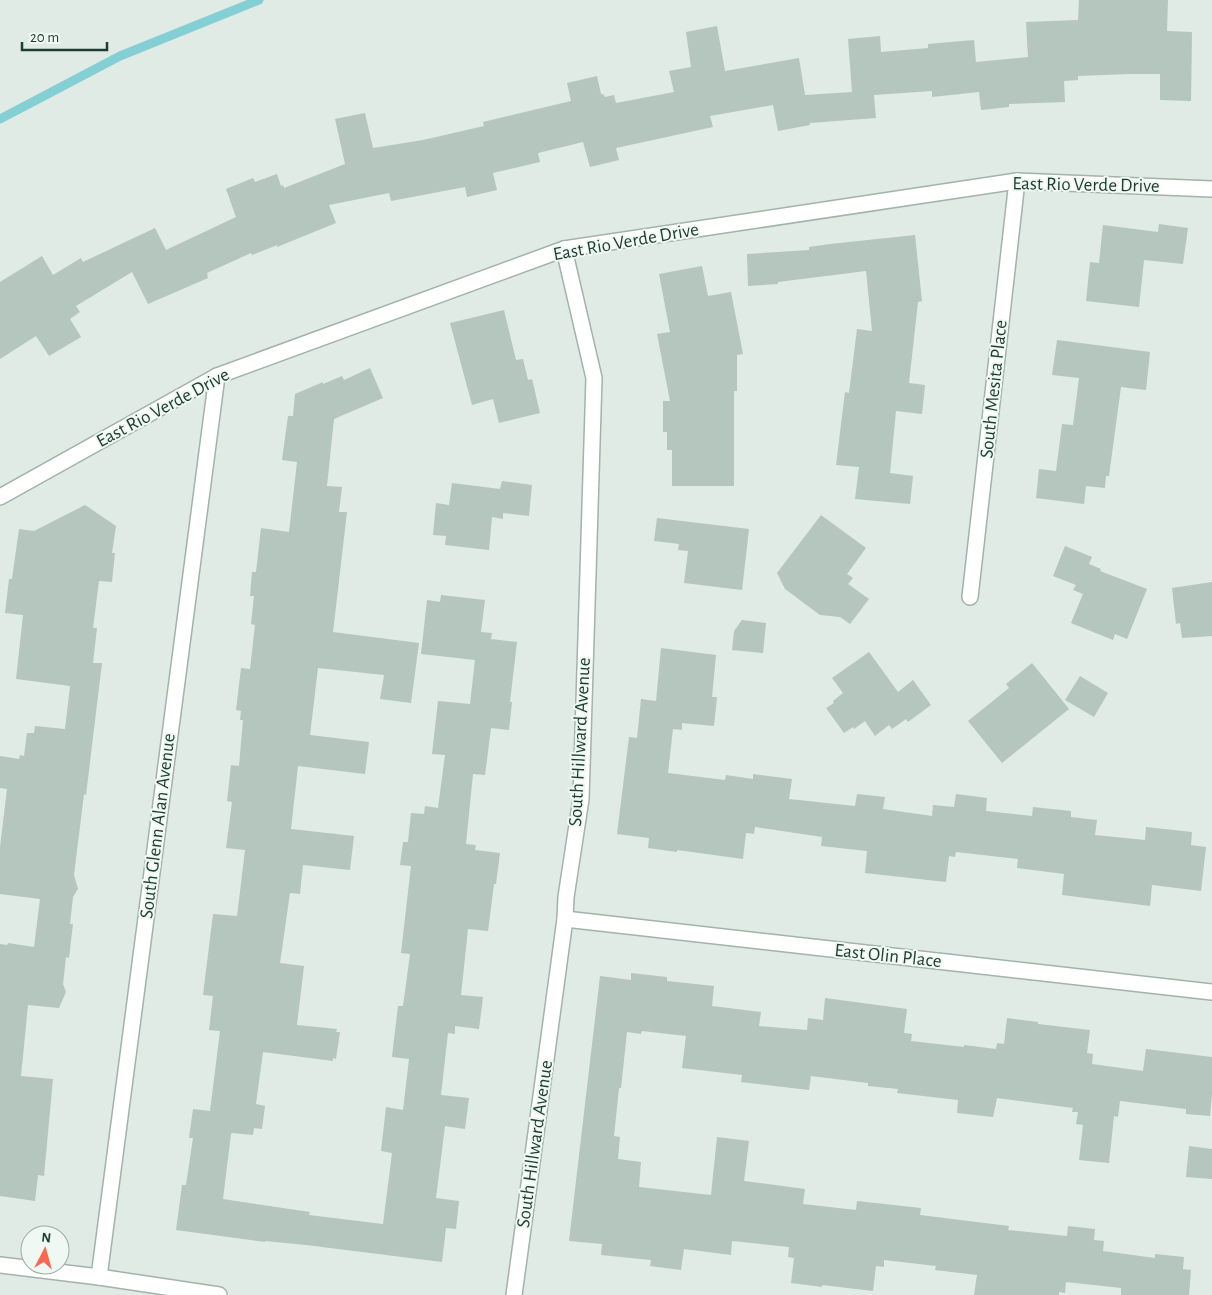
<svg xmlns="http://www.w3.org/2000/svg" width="1212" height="1295" font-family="'Alegreya Sans',sans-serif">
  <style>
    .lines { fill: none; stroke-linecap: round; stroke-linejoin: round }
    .stream { stroke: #83cfd4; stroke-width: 9 }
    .building { fill: #b4c6bd }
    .minor-casing { stroke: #a2b3ab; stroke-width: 18 }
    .minor { stroke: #fff; stroke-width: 15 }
    .labels { text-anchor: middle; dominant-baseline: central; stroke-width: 4; stroke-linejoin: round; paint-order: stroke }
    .street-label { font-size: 19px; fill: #1f3c31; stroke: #eff8f3 }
  </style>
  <rect width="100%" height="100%" fill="#dfebe4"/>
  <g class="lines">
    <!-- stream -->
    <path class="stream" d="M0,119L120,56L259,0"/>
  </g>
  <!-- building -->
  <g class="building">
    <path d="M1079,0H1168L1167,31L1192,32L1191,101L1160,100V74H1129L1078,76V80L1064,81L1065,102L1009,104V107L981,110L979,92L932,97V91L874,95L876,118L810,123V125L778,131L773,105L710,116L713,127L616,148L619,160L590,167L583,142L538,153L540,162L493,173L497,190L467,197L465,187L391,201L389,193L329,205L336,223L277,247V245L252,255L251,253L207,273L208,278L148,304L132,272L76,306L80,312L70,319L81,337L49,356L36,336L0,359V282L42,256L53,275L81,258L83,262L155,228L166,250L236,217L226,189L253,178L255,182L277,174L281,186L283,185L284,188L345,164L335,119L365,113L373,148L423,140L484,126L483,122L571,101L567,83L597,76L601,94H603L605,97L614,95L616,103L674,92L669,71L691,67L686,32L717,26L725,71L799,58L805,95L852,92L848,39L880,36L881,52L928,48V44L974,40L976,62L1028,57L1026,22L1078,20Z"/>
    <path d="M1159,224L1188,228L1183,264L1144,260L1139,307L1086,301L1090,262L1099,263L1103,225L1158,232Z"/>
    <path d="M915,235L922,301L918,302L909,383L925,385L922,414L896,411L890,473L913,476L910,504L855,499L859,467L836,465L845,392L849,393L857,329L872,331L866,271L778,282V284L748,286L747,254L809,250V247L830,244Z"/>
    <path d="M702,266L708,296L731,292L743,354L737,355V391H734V486H672V450H667V432H663V401H670L657,334L670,332L659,274Z"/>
    <path d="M504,310L516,360L523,359L528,380L532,379L540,413L499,423L493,399L472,405L450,323Z"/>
    <path d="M1057,340L1150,352L1146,390L1121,387L1109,476H1106L1105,488L1086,486L1084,504L1036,498L1039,469L1056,471L1062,424L1073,425L1079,378L1052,375Z"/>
    <path d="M370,368L383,398L334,419L327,486L342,487L339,512H347L333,632L419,643L411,703L380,699L384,675L318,668L310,735L369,742L365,774L298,766L291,829L354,836L350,870L303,865L300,894L290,893L280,963L304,966L297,1025L337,1029L336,1032H340L336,1059L333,1058V1061L263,1052L256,1104L265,1106L262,1129L254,1128L253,1135L232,1133L231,1134L223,1199L310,1212L309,1215L383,1224L392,1153L381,1151L386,1107L403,1110L409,1059L392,1057L398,1006H403L410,954L401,953L411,866L400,865L403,842H408L411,813L424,814L425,806L438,808L445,755L432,754L438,701L470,704L475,660L421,654L427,600L440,602L441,595L485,600L481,632L492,633L491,639L517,642L510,702H512L509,730L491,728L485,775L473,774L466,844L476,845L475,850L500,853L496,884H494L488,931L468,929L461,995L483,997L479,1029L455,1026V1034L448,1033L441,1095L469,1098L465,1129L445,1126L436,1198L459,1201L456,1229L446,1228L442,1262L306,1245L265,1241V1242L176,1230L182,1185H186L193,1138H189L193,1109L210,1111L220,1031L209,1030L213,996L203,995L213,914L237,916L245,850L226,848L232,802L227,801L231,765L239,766L243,720H240L241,711L236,710L241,668L250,669L255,625L251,624L254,596H250L252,572H256L261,528L289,532L297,462L282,460L288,416H293L295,394L323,382V384L342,376L344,380Z"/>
    <path d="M502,481L532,485L529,516L503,513V519L492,517L489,550L445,545L446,536L433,535L436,503L449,505L452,483L500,489Z"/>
    <path d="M85,505L116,526L112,553H115L112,582L99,581L93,628H97L93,663H102L86,795L84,794L74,875L78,889L73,897L70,924H73L69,958L66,957L63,984L66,992L59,1008L28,1005L21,1076L53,1079L44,1176L38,1175L35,1201L0,1196V944L7,945L8,943L34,947L40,899L0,894V847L7,789L0,788V756L19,759L20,755L24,756L27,733H34L35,726L65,729L70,686L16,679L23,615L5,613L9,579H12L19,529L34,531Z"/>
    <path d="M821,515L866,548L847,574L853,578L848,584L869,599L850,624L840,617L820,615L785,589L777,573Z"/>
    <path d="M657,518L749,529L742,590L684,583L688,551L678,550L679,544L654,541Z"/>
    <path d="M1065,546L1092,557L1089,564L1101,569L1100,571L1147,589L1127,639L1115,634L1113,640L1071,623L1083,594L1073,590L1076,585L1053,576Z"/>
    <path d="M1212,582V636L1182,638L1180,623L1176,624L1172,588Z"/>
    <path d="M742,620L766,623L763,653L732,650L734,631Z"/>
    <path d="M661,648L716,655L712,697H717L714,726L682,723V730L673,729L668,773L725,780L726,775L753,779V774L792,779L789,799L855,806L857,794L885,797L883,809L932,816L933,805L954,807L956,794L987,798L986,811L1032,816L1033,807L1071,811V817L1097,820L1095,835L1145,840L1146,827L1192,832L1191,845L1206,847L1201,891L1152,885L1150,906L1062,895L1064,874L1017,868L1018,859L956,852L955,857L949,856L946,882L865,873L867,851L821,846L822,837L755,827L754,834L746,833L743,859L677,850V852L648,848L649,838L617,834L629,737L637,738L641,699L656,701Z"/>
    <path d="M869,652L898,692L913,680L931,705L908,722L906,719L892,729L889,725L875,736L865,721L854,729L853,727L844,733L826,708L834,703L833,701L843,693L832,678Z"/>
    <path d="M1032,663L1069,709L1002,763L968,721L1009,688L1006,684Z"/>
    <path d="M1080,676L1108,693L1094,717L1065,700Z"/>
    <path d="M631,973L667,977V981L714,986L712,1006L761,1012L759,1026L807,1030L808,1018L823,1020L825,998L907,1009L904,1033L912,1034L911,1041L964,1047V1045L996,1049L997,1043L1004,1044L1007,1018L1038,1022V1024L1090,1030L1087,1053L1093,1054L1092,1064L1143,1071L1146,1049L1212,1057V1094L1210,1116L1186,1114V1109L1120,1101L1118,1117L1114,1116L1109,1163L1079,1160L1083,1125L1076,1124L1078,1112H1072L1073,1108L997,1098L993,1117L957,1113L958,1100L897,1093L898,1089L868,1086V1083L811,1076L809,1090L741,1082L742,1075L682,1068L686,1036L642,1031L641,1034L627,1032L621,1088H619L614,1136L620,1137L618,1159L641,1162L639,1187L711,1195L717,1137L749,1141L744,1181L805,1189L803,1204L856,1210L857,1201L921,1208L920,1215L1009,1226L1008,1230L1067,1236L1068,1226L1095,1229L1094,1240L1104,1241L1103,1251L1155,1258V1254L1184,1257L1183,1269L1191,1270L1189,1295H1121V1288L1066,1282L1065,1293L1059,1292V1295H974L977,1275L935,1270L936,1266L884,1260V1267L876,1266L873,1291L822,1285V1287L791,1283L794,1258L788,1257L789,1247L732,1241L731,1255L684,1249L681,1270L650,1266L651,1260L601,1255L602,1244L569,1241L600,976L631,980Z"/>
    <path d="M1189,1146L1212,1149V1179L1186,1177Z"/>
  </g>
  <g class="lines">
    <!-- minor casing -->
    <g class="minor-casing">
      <g id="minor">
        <path d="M0,497L217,376L564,249L1017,181L1212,189"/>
        <path d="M970,597L1017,181"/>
        <path d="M565,919L1212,992"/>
        <path d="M0,1265L99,1277L219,1295"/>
        <path d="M99,1277L217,376"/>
        <path d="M514,1295L565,919L566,897L581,799L594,378L564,249"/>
      </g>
    </g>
    <!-- minor -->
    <use href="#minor" class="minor"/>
  </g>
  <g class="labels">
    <!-- street labels -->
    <g class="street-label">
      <text transform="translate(1086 185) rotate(1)">East Rio Verde Drive</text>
      <text transform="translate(626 242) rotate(-10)">East Rio Verde Drive</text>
      <text transform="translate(994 389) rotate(-84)">South Mesita Place</text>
      <text transform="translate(163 408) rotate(-28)">East Rio Verde Drive</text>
      <text transform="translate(580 742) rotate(-87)">South Hillward Avenue</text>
      <text transform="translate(158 826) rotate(-83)">South Glenn Alan Avenue</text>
      <text transform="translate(888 956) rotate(6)">East Olin Place</text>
      <text transform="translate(535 1144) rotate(-82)">South Hillward Avenue</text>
    </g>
  </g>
  <!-- north arrow -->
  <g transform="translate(45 1250) rotate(6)"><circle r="24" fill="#eff8f3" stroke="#9cada5"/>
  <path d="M0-4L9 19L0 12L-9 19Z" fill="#fa684e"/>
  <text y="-8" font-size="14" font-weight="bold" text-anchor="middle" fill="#1f3c31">N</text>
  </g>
  <!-- scale -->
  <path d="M22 42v8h85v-8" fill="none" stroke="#1f3c31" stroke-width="2.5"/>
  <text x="30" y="42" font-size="15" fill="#1f3c31" stroke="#eff8f3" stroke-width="4" paint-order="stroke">20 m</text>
</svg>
